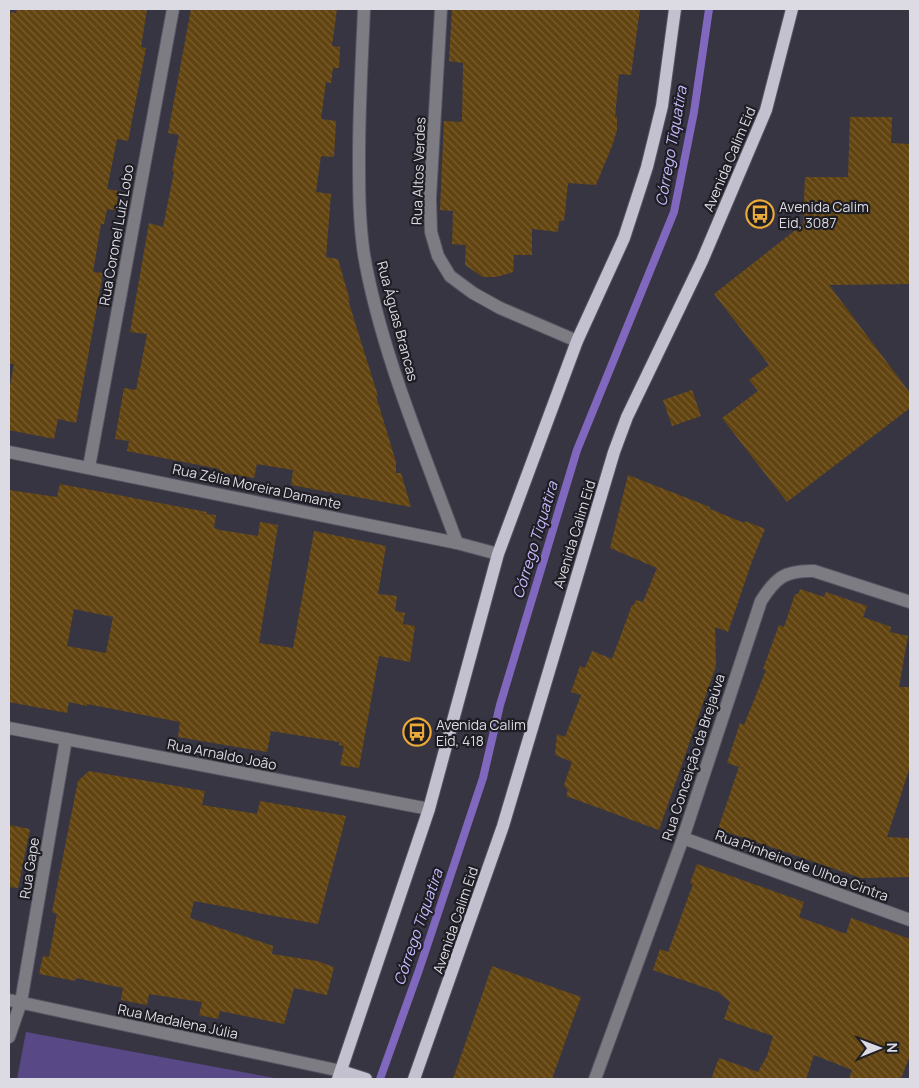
<svg xmlns="http://www.w3.org/2000/svg" width="919" height="1088" font-family="Manrope,sans-serif">
  <style>
    .green { fill: #594886 }
    .lines { fill: none; stroke-linecap: round; stroke-linejoin: round }
    .stream { stroke: #7f68be; stroke-width: 8 }
    .building { fill: url(#building-back-hatch); fill-rule: evenodd }
    .minor-casing { stroke: #565360; stroke-width: 14 }
    .major-casing { stroke: #565360; stroke-width: 14 }
    .minor { stroke: #7d7c83; stroke-width: 12 }
    .major { stroke: #c3c0cf; stroke-width: 12 }
    .labels { text-anchor: middle; dominant-baseline: central; stroke-width: 4.5; stroke-linejoin: round; paint-order: stroke }
    .street-label { font-size: 14px; fill: #dcdae3; stroke: #1f1e24 }
    .poi-label { font-size: 14px; fill: #dcdae3; stroke: #1f1e24; text-anchor: start }
    .water-label { font-size: 15px; font-style: italic; fill: #cabbff; stroke: #1f1e24 }
  </style>
  <defs>
    <pattern id="building-back-hatch" width="6" height="6" patternUnits="userSpaceOnUse" patternTransform="scale(1.25)"><rect width="6" height="6" fill="#624410"/><path d="M-1 5l2 2M0 0l6 6M5-1l2 2" fill="none" stroke="#785e33"/></pattern>
  </defs>
  <rect width="100%" height="100%" fill="#383543"/>
  <!-- green -->
  <path class="green" d="M26,1032L280,1079H17Z"/>
  <g class="lines">
    <!-- stream -->
    <path class="stream" d="M380,1079L419,970L483,778L500,705L577,450L674,212L694,112L709,9"/>
  </g>
  <!-- building -->
  <g class="building">
    <path d="M17,9H147L141,47L146,48L128,141L117,139L107,189L119,191L116,210L107,209L104,224H101L93,272L103,273L76,423L58,419L54,439L9,430V391L14,364L9,363V12L16,13Z"/>
    <path d="M191,9H337L332,46L340,47L339,68H333L331,83L326,82L321,119L336,121L334,157L321,156L316,192L331,194L326,257L338,259L350,301L348,300L378,396H376L396,462V473H401L411,507L291,485L293,470L257,464L254,478L219,472L220,469L127,451L129,441L115,439L124,388L136,390L147,334L130,332L149,223L163,227L174,172L172,171L179,135L168,133Z"/>
    <path d="M452,9H640L631,75L619,74L615,117H617V130L612,146L596,185L568,183L564,221H559L558,232L532,229V255H514L513,272L496,277H483L465,265L466,245L452,244L453,211L440,210L444,121L462,122L463,63L449,61Z"/>
    <path d="M850,117H892L891,143L910,144V284L829,285L910,393V408L787,502L722,418L758,391L749,380L769,365L714,294L803,224L805,177H848Z"/>
    <path d="M692,390L701,416L672,426L663,400Z"/>
    <path d="M628,475L710,507V509L744,523L745,521L765,529L752,561L728,632L715,627L716,666L659,830L566,796L568,790L564,785L572,762L555,755L557,734L565,737L581,695L571,692L580,666L585,668L592,651L612,659L632,605H634L636,600L643,602L657,568L610,548Z"/>
    <path d="M60,484L207,512L206,514L216,515L214,528L220,530L258,536L260,522L278,525L259,643L293,648L314,531L386,546L378,594L397,596L395,611L405,613L403,624L415,626L410,662L379,656L359,768L340,765L344,746L339,745V742L271,731L267,752L178,737L180,722L87,704V706L69,702L67,713L9,702V490L57,497ZM74,609L113,617L106,653L67,646Z"/>
    <path d="M800,589L824,597L826,592L867,606L863,617L891,627L890,632L908,636L899,687H910V767L887,837L910,838V877L861,878L718,829L739,767L727,763L740,723L744,725L766,670L763,669L779,625L784,627L795,594H798Z"/>
    <path d="M89,771L205,791L202,805L257,814L260,801L346,816L318,924L194,901L190,918L273,946L272,954L317,961L334,967L327,995L294,988L284,1024L220,1011L218,1019L199,1015L202,1002L149,994L147,1005L121,1000L123,988L76,978V981L39,974L43,956L49,957L57,914L52,912L78,781Z"/>
    <path d="M9,825L30,829L18,888L9,887Z"/>
    <path d="M697,864L804,902L799,917L846,934L851,918L910,939V1055L901,1079H849L852,1070L814,1055L806,1079H711L719,1058L758,1072L767,1056L773,1036L724,1019L730,1002L718,992L653,970L660,949L668,952L693,884L690,883Z"/>
    <path d="M492,966L581,997L552,1079H453Z"/>
  </g>
  <g class="lines">
    <!-- minor casing -->
    <g class="minor-casing">
      <g id="minor">
        <path d="M364,9C362,58 359,107 359,156C359,189 359,222 364,255C381,352 423,450 457,543"/>
        <path d="M441,9L430,198L431,232L438,256L450,276L473,293L500,308L577,341"/>
        <path d="M9,452L457,543L498,554"/>
        <path d="M89,467L173,9"/>
        <path d="M9,728L429,809"/>
        <path d="M683,838L910,920"/>
        <path d="M9,1000L341,1071"/>
        <path d="M9,1037L21,1002L66,739"/>
        <path d="M595,1079L683,838L761,601C776,577 786,570 814,571L910,602"/>
      </g>
    </g>
    <!-- major casing -->
    <g class="major-casing">
      <g id="major">
        <path d="M341,1071L366,1079"/>
        <path d="M338,1079L429,809L498,554L577,341L624,238L647,167L662,106L675,9"/>
        <path d="M414,1079L503,826L614,452L627,417L702,261L766,110L792,9"/>
      </g>
    </g>
    <!-- minor -->
    <use href="#minor" class="minor"/>
    <!-- major -->
    <use href="#major" class="major"/>
  </g>
  <!-- icons -->
  <defs>
    <g id="bus-ring" transform="scale(1.4375)"><circle r="9.5" fill="#1f1e24" stroke="#ebaa39" stroke-width="1.5"/><path d="M-5-6H5V4H4V6H2V4H-2V6H-4V4H-5ZM-3.5-4V0h7V-4ZM-3.5 1.2v1.5H-2V1.2ZM2 1.2v1.5H3.5V1.2Z" fill="#ebaa39"/></g>
  </defs>
  <g fill-rule="evenodd">
    <use href="#bus-ring" x="760" y="214"/>
    <use href="#bus-ring" x="417" y="732"/>
  </g>
  <g class="labels">
    <!-- street labels -->
    <g class="street-label">
      <text transform="translate(729 159) rotate(-67)">Avenida Calim Eid</text>
      <text transform="translate(418 171) rotate(-88)">Rua Altos Verdes</text>
      <text transform="translate(116 235) rotate(-80)">Rua Coronel Luiz Lobo</text>
      <text transform="translate(398 321) rotate(75)">Rua Águas Brancas</text>
      <text transform="translate(257 486) rotate(12)">Rua Zélia Moreira Damante</text>
      <text transform="translate(574 534) rotate(-73)">Avenida Calim Eid</text>
      <text transform="translate(222 754) rotate(11)">Rua Arnaldo João</text>
      <text transform="translate(693 757) rotate(-72)">Rua Conceição da Brejaúva</text>
      <text transform="translate(802 865) rotate(20)">Rua Pinheiro de Ulhoa Cintra</text>
      <text transform="translate(29 868) rotate(-81)">Rua Gape</text>
      <text transform="translate(455 920) rotate(-71)">Avenida Calim Eid</text>
      <text transform="translate(178 1021) rotate(12)">Rua Madalena Júlia</text>
    </g>
    <!-- poi labels -->
    <g class="poi-label">
      <text x="779" y="206">Avenida Calim<tspan x="779" dy="16">Eid, 3087</tspan></text>
      <text x="436" y="724">Avenida Calim<tspan x="436" dy="16">Eid, 418</tspan></text>
    </g>
    <!-- water labels -->
    <g class="water-label">
      <text transform="translate(671 146) rotate(-80)">Córrego Tiquatira</text>
      <text transform="translate(535 540) rotate(-73)">Córrego Tiquatira</text>
      <text transform="translate(418 927) rotate(-71)">Córrego Tiquatira</text>
    </g>
  </g>
  <!-- border -->
  <rect width="919" height="1088" fill="none" stroke="#dcdae3" stroke-width="20"/>
  <!-- north arrow -->
  <g transform="translate(879 1048) rotate(89)" stroke="#1f1e24" stroke-width="4" paint-order="stroke">
  <path d="M0-4L9 19L0 12L-9 19Z" fill="#dcdae3"/>
  <text y="-8" font-size="14" font-weight="bold" text-anchor="middle" fill="#dcdae3">N</text>
  </g>
</svg>
